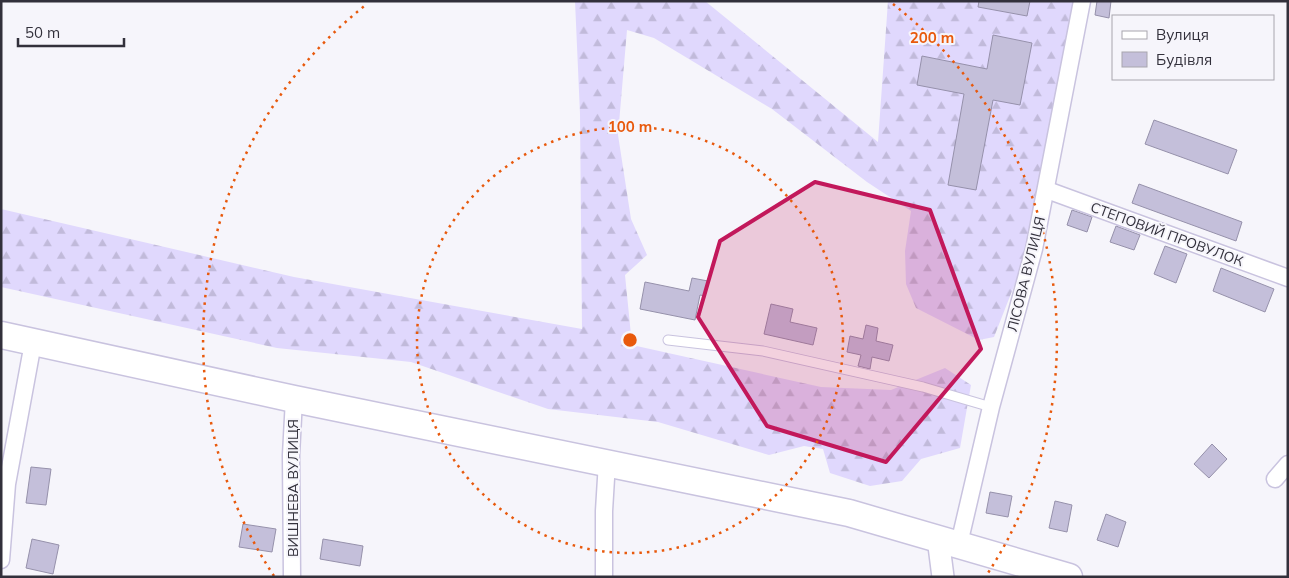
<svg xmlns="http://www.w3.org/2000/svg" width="1289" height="578" font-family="Mulish,sans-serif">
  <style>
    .forest { fill: url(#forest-firs) }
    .building { fill: #c4bfda; stroke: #9691ab }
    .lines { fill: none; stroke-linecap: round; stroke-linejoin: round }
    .service-casing { stroke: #c9c3df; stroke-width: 11 }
    .minor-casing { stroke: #c9c3df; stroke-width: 19 }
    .tertiary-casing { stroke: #c9c3df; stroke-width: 24 }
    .primary-casing { stroke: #c9c3df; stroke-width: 29 }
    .service { stroke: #fff; stroke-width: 9 }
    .minor { stroke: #fff; stroke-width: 16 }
    .tertiary { stroke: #fff; stroke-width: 21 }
    .primary { stroke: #fff; stroke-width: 26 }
    .marked { fill: #c2185b; fill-opacity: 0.2; stroke: #c2185b; stroke-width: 4; stroke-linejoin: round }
    .ring { fill: none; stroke: #e8590c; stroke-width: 2.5; stroke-dasharray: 2.5 5 }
    .labels { text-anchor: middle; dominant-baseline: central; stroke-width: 4; stroke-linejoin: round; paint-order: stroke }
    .street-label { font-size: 14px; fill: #32303b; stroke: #f6f5fb }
    .centre { fill: #e8590c; stroke: #f6f5fb; stroke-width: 2.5 }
    .ring-label { font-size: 15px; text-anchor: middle; font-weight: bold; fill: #e8590c; stroke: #f6f5fb; stroke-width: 4; stroke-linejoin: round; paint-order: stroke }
  </style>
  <defs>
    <pattern id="forest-firs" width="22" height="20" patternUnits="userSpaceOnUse" patternTransform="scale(1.25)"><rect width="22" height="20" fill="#e0d8fd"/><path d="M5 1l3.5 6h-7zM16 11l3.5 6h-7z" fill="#c1bada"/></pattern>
  </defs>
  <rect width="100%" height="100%" fill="#f6f5fb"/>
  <!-- forest -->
  <path class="forest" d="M575,1H705L878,142L888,1H1072L1073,20L1023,263L994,337L979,340L916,308L906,284L905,251L911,211L867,182L772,109L654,38L627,30L618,135L631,219L647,255L625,275L632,345L821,387L891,390L945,368L971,385L960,448L921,459L902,481L870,486L830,473L823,449L804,446L769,455L658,422L548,409L411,362L277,348L1,287V209L294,277L582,329L580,114Z"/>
  <!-- building -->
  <g class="building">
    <path d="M979,1H1030L1027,16L978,7Z"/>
    <path d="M1097,1H1111L1109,18L1095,15Z"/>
    <path d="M993,35L1032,43L1020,105L993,100L976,190L948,185L964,94L917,85L922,56L987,69Z"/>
    <path d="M1154,120L1237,150L1228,174L1145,144Z"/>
    <path d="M1139,184L1242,222L1236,241L1132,203Z"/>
    <path d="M1072,210L1092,217L1087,232L1067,225Z"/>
    <path d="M1116,226L1140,235L1134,250L1110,242Z"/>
    <path d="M1165,246L1187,254L1176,283L1154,274Z"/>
    <path d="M1221,268L1274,289L1265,312L1213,291Z"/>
    <path d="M692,278L708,281L705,296L700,295L695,320L640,309L645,282L689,291Z"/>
    <path d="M771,304L793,309L790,322L817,328L813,345L764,334Z"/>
    <path d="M866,325L878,328L876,341L893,345L889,361L872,357L870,369L858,366L861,355L847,352L850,336L863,339Z"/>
    <path d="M1212,444L1227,459L1209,478L1194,464Z"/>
    <path d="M31,467L51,469L46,505L26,503Z"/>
    <path d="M990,492L1012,496L1008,517L986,513Z"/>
    <path d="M1055,501L1072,505L1067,532L1049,528Z"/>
    <path d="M1106,514L1126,522L1118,547L1097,540Z"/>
    <path d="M243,524L276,529L272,552L239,547Z"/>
    <path d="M32,539L59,545L53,574L26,568Z"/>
    <path d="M323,539L363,546L360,566L320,559Z"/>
  </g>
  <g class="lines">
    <!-- service casing -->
    <g class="service-casing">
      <path id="service" d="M668,340L763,351L923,387L991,407"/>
    </g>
    <!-- minor casing -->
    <g class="minor-casing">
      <g id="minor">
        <path d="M1047,190L1288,278"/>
        <path d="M1275,479L1288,464"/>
        <path d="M959,544L991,407L1034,249L1082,1"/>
        <path d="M1,560L7,484L33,343"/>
        <path d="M292,577L291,455L294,399"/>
        <path d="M604,577V511L607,462"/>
      </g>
    </g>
    <!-- tertiary casing -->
    <g class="tertiary-casing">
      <path id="tertiary" d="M938,538L943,577"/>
    </g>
    <!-- primary casing -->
    <g class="primary-casing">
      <path id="primary" d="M1,335L294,399L849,513L1069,577"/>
    </g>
    <!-- service -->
    <use href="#service" class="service"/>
    <!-- minor -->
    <use href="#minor" class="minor"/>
    <!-- tertiary -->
    <use href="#tertiary" class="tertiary"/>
    <!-- primary -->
    <use href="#primary" class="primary"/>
  </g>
  <!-- marked area -->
  <path class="marked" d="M815,182L930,210L981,349L886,462L767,426L698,317L720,241Z"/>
  <!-- distance rings -->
  <g class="ring">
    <circle cx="630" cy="340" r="213"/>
    <path d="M274 576A427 427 0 0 1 367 4M893 4A427 427 0 0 1 986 576"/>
  </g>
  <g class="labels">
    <!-- street labels -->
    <g class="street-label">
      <text transform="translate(1167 234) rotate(20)">СТЕПОВИЙ ПРОВУЛОК</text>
      <text transform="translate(1026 274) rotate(-76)">ЛІСОВА ВУЛИЦЯ</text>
      <text transform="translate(293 488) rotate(-90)">ВИШНЕВА ВУЛИЦЯ</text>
    </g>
  </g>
  <circle cx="630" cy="340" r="8" class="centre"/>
  <g class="ring-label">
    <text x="932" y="43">200 m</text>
    <text x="630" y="132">100 m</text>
  </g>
  <!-- border -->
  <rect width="1289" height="578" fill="none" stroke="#32303b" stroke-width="5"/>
  <!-- legend -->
  <rect x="1112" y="15" width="162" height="65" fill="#f6f5fb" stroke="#a8a6ae"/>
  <rect x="1122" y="31" width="25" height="8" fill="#ffffff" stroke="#a8a6ae"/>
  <text x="1156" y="40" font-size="15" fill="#32303b">Вулиця</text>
  <rect x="1122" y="52" width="25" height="15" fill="#c4bfda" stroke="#a8a6ae"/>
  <text x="1156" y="65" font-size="15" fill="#32303b">Будівля</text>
  <!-- scale -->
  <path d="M18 38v8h106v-8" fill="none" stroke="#32303b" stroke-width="2.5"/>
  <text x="25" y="38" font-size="15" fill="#32303b" stroke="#f6f5fb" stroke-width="4" paint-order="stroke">50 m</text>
</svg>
